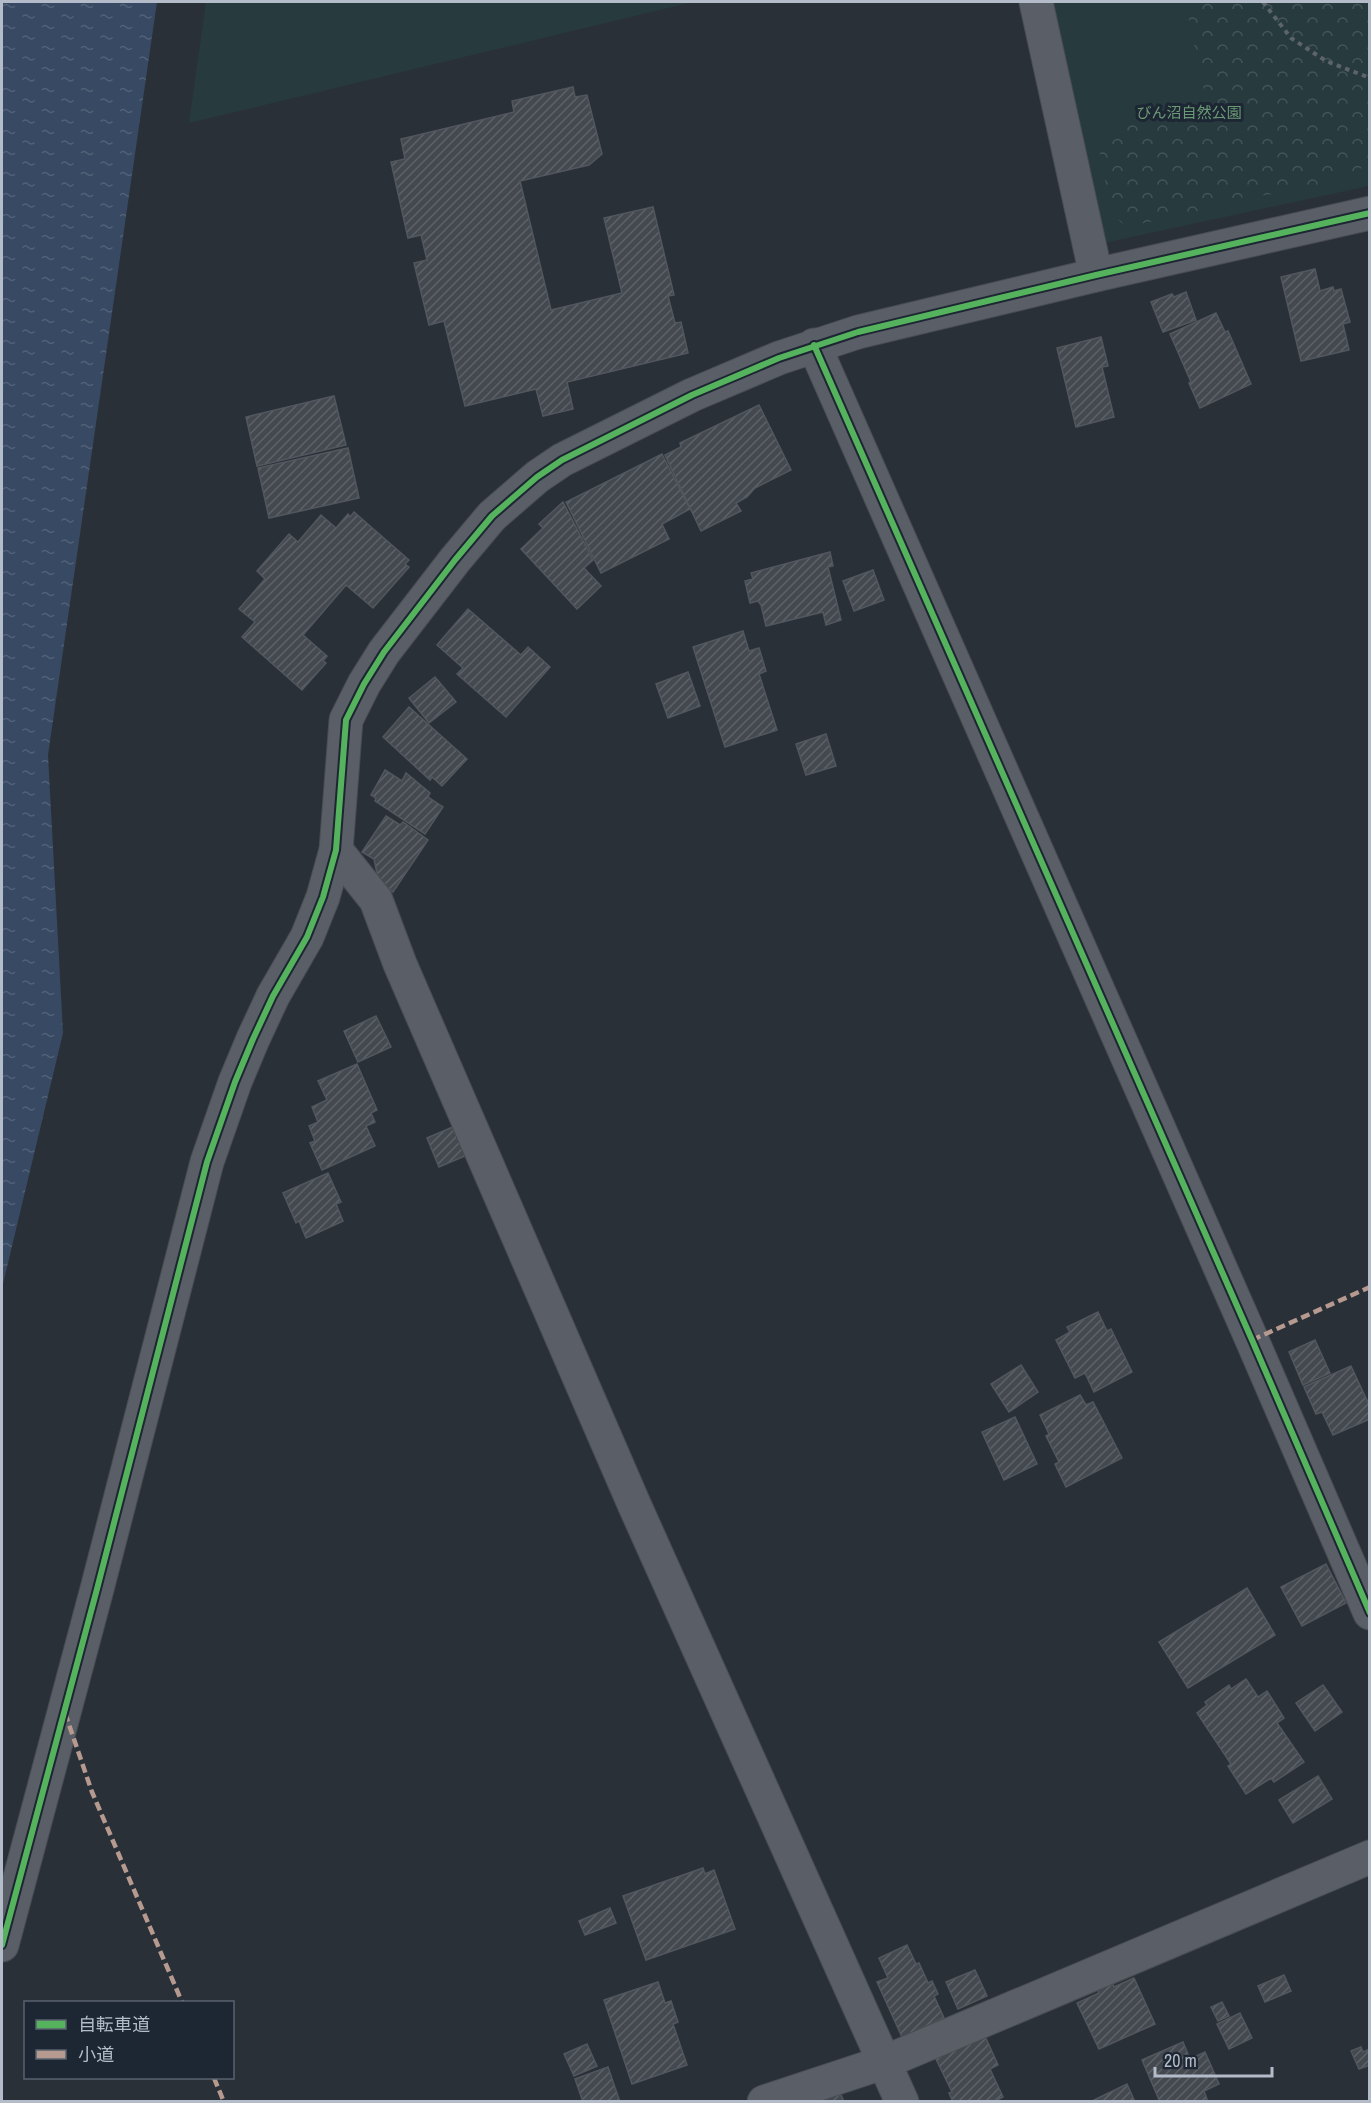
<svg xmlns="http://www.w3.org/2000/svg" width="1371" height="2103" font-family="'Archivo Narrow','Noto Sans JP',sans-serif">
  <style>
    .green { fill: #273a3e }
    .forest { fill: url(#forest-crowns) }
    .water { fill: url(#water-ripples) }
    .building { fill: url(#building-hatch); stroke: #52575f; stroke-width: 1.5 }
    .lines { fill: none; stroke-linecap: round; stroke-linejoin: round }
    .minor-casing { stroke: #484c53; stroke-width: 35 }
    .path { stroke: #5d636a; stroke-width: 4; stroke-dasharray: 4.5 4.5; stroke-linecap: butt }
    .minor { stroke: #5a5e66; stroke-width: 33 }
    .quiet { stroke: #b69a8f; stroke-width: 4.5; stroke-dasharray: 9 4.5; stroke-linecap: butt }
    .cycleway-casing { stroke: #1d2633; stroke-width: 10 }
    .cycleway { stroke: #56b35d; stroke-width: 6 }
    .labels { text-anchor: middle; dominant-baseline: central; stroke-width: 6; stroke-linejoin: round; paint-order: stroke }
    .park-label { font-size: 15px; fill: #6b9a76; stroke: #1d2633 }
  </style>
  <defs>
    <pattern id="forest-crowns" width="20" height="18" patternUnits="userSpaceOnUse" patternTransform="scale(1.5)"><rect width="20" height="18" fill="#273a3e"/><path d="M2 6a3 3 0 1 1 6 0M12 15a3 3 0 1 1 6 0" fill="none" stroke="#445559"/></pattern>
    <pattern id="water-ripples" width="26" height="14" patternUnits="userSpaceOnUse" patternTransform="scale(1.5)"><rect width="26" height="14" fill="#384963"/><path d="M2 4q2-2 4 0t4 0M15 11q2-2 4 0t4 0" fill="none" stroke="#526178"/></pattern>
    <pattern id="building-hatch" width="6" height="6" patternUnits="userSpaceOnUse" patternTransform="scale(1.5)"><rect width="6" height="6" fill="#444950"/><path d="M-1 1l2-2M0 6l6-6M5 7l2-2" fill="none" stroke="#5d6168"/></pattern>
  </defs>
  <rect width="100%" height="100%" fill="#2a3038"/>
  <!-- green -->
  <g class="green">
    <path d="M206,2H693L189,123Z"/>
    <path d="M1048,2H1369V186L1104,243Z"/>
  </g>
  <!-- forest -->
  <path class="forest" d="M1185,2H1369V165L1311,190L1230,199L1199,211L1126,227L1111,213L1098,144L1108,130L1145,119L1175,118L1206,100Z"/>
  <!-- water -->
  <path class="water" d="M2,2H157L48,755L63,1033L2,1288Z"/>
  <!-- building -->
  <g class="building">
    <path d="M573,87L575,97L587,95L602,154L589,165L520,181L551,310L622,293L604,218L653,207L674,295L668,296L675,323L681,322L688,353L567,382L573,409L543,416L536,389L465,406L444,321L429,325L414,263L427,260L421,235L408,238L391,162L405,159L401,139L514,112L512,101Z"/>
    <path d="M1315,269L1320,291L1333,287L1334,291L1341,289L1350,322L1343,324L1349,350L1301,361L1281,277Z"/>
    <path d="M1186,292L1196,320L1163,332L1151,302L1172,294L1174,297Z"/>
    <path d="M1216,313L1225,332L1228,331L1251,384L1200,408L1189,383L1191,382L1170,334Z"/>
    <path d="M1101,337L1108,366L1102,367L1114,417L1076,427L1057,348Z"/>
    <path d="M334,396L346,445L257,466L246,417Z"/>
    <path d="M759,405L791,470L755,488L747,497L736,503L741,511L701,531L665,455L681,447L680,443Z"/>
    <path d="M348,448L359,498L269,518L258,468Z"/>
    <path d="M662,454L690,509L662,524L669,539L601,573L566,502Z"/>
    <path d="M563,502L593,560L584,568L601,586L577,609L521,549L543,528L539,524Z"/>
    <path d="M354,512L409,560L405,564L409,567L373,608L346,585L303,635L327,656L323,661L326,663L302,690L242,637L255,622L239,609L265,579L257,571L289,534L298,542L321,515L336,528L348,514L350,517Z"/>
    <path d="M830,552L833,566L828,567L841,620L826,625L823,612L766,626L761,605L758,601L750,603L745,581L753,579L751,573Z"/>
    <path d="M873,570L884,600L854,611L843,581Z"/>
    <path d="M468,609L521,655L528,647L550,667L506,717L457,674L463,668L437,645Z"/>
    <path d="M743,631L749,651L759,648L766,671L759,674L777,730L725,747L693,647Z"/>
    <path d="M688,672L700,706L668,718L656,684Z"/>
    <path d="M435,677L456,702L429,723L409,698Z"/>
    <path d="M409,707L467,759L442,786L432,777L430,780L383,737Z"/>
    <path d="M826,734L836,766L806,775L796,744Z"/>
    <path d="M385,770L402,781L406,773L430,793L428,797L443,807L425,834L375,801L376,798L371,795Z"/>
    <path d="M386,816L400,825L403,822L428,840L393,892L379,883L374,859L362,852Z"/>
    <path d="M376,1016L391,1047L358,1062L344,1031Z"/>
    <path d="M357,1064L377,1110L371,1113L375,1122L366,1126L375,1146L322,1170L310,1143L315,1141L309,1126L318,1122L312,1107L327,1100L318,1081Z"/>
    <path d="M455,1126L467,1155L439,1167L427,1138Z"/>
    <path d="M328,1173L341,1202L336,1204L343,1221L306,1238L299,1221L296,1223L283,1193Z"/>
    <path d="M1098,1312L1107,1331L1111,1329L1132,1372L1094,1392L1085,1373L1075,1378L1056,1340L1070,1332L1067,1327Z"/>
    <path d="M1315,1340L1330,1373L1303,1385L1289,1352Z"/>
    <path d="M1021,1365L1038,1392L1009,1412L991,1384Z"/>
    <path d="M1351,1366L1370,1407V1419L1333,1435L1322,1412L1316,1414L1304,1387Z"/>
    <path d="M1080,1395L1086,1405L1093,1402L1122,1458L1066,1487L1055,1464L1059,1462L1046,1436L1049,1434L1040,1415Z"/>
    <path d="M1015,1417L1037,1464L1004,1480L982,1432Z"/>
    <path d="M1326,1564L1346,1603L1302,1626L1281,1587Z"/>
    <path d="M1247,1588L1275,1635L1188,1688L1159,1642Z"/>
    <path d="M1246,1679L1258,1697L1267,1691L1284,1718L1277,1723L1304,1762L1274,1782L1271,1778L1246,1794L1228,1766L1231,1764L1197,1713L1207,1705L1205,1702L1229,1685L1231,1689Z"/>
    <path d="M1323,1685L1342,1712L1315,1731L1296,1703Z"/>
    <path d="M1318,1776L1332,1799L1293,1823L1279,1800Z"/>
    <path d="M703,1868L705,1874L714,1870L735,1929L646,1960L623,1896Z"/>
    <path d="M610,1908L616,1923L585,1935L579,1921Z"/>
    <path d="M907,1945L916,1964L919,1963L928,1983L932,1981L938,1994L934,1996L944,2018L902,2037L877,1982L888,1978L879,1958Z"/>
    <path d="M975,1970L987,1996L958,2009L946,1982Z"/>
    <path d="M1284,1975L1291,1991L1265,2002L1258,1986Z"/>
    <path d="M1134,1978L1155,2024L1099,2049L1077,2003L1099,1993L1097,1988L1112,1982L1114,1987Z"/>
    <path d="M658,1982L665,2003L671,2001L678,2022L673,2024L687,2065L632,2084L604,2000Z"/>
    <path d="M1222,2002L1229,2016L1218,2021L1211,2007Z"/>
    <path d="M1240,2013L1252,2038L1229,2049L1217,2024Z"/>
    <path d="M984,2034L998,2065L990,2069L1003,2097L994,2102H953L949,2093L952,2092L935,2057Z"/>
    <path d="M1183,2042L1190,2059L1205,2052L1219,2084L1204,2091L1208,2102H1160L1142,2060Z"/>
    <path d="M587,2044L597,2066L574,2076L564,2054Z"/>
    <path d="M1361,2047L1363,2052L1370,2049V2065L1359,2069L1351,2051Z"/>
    <path d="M608,2067L620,2102H583L575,2079Z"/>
    <path d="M1127,2084L1135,2102H1090Z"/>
    <path d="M839,2090L844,2102H821L820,2099Z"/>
  </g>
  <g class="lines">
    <!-- minor casing -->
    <g class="minor-casing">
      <g id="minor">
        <path d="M1036,2L1096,275"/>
        <path d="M814,345L1252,1340L1370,1613"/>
        <path d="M336,850L376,900L400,964L634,1504L902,2102"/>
        <path d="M2,1945L97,1589L207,1162L235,1082L253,1039L273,996L307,937L323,897L336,850L346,720L364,684L384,652L455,560L492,516L537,477L562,460L692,395L779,358L858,332L1096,275L1370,213"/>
        <path d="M764,2102L885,2062L1370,1857"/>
      </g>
    </g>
    <!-- path -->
    <path class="path" d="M1263,2L1291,38L1326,61L1370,78"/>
    <!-- minor -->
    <use href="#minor" class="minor"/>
    <!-- quiet -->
    <g class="quiet">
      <path d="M1252,1340L1370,1287"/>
      <path d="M65,1713L92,1792L182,2002"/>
      <path d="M214,2078L224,2102"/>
    </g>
    <!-- cycleway casing -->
    <g class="cycleway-casing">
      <g id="cycleway">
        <path d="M814,345L1252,1340L1370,1613"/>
        <path d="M2,1945L97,1589L207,1162L235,1082L253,1039L273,996L307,937L323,897L336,850L346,720L364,684L384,652L455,560L492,516L537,477L562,460L692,395L779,358L858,332L1096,275L1370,213"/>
      </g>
    </g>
    <!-- cycleway -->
    <use href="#cycleway" class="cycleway"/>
  </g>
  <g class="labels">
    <!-- park labels -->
    <g class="park-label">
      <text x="1189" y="112">びん沼自然公園</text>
    </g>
  </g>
  <!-- border -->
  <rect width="1371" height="2103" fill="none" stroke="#b4bcc9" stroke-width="6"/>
  <!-- legend -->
  <rect x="24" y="2001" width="210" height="78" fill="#1d2633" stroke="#59626f" stroke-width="1.5"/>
  <rect x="36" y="2020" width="30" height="9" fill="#56b35d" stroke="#59626f" stroke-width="1.5"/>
  <text x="78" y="2031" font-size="18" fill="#b4bcc9">自転車道</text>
  <rect x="36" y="2050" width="30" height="9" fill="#b69a8f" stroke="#59626f" stroke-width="1.5"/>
  <text x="78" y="2061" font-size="18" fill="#b4bcc9">小道</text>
  <!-- scale -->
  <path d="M1155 2067v9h117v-9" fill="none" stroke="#b4bcc9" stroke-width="3"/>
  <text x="1164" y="2067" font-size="18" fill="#b4bcc9" stroke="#1d2633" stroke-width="4.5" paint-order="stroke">20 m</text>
</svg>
